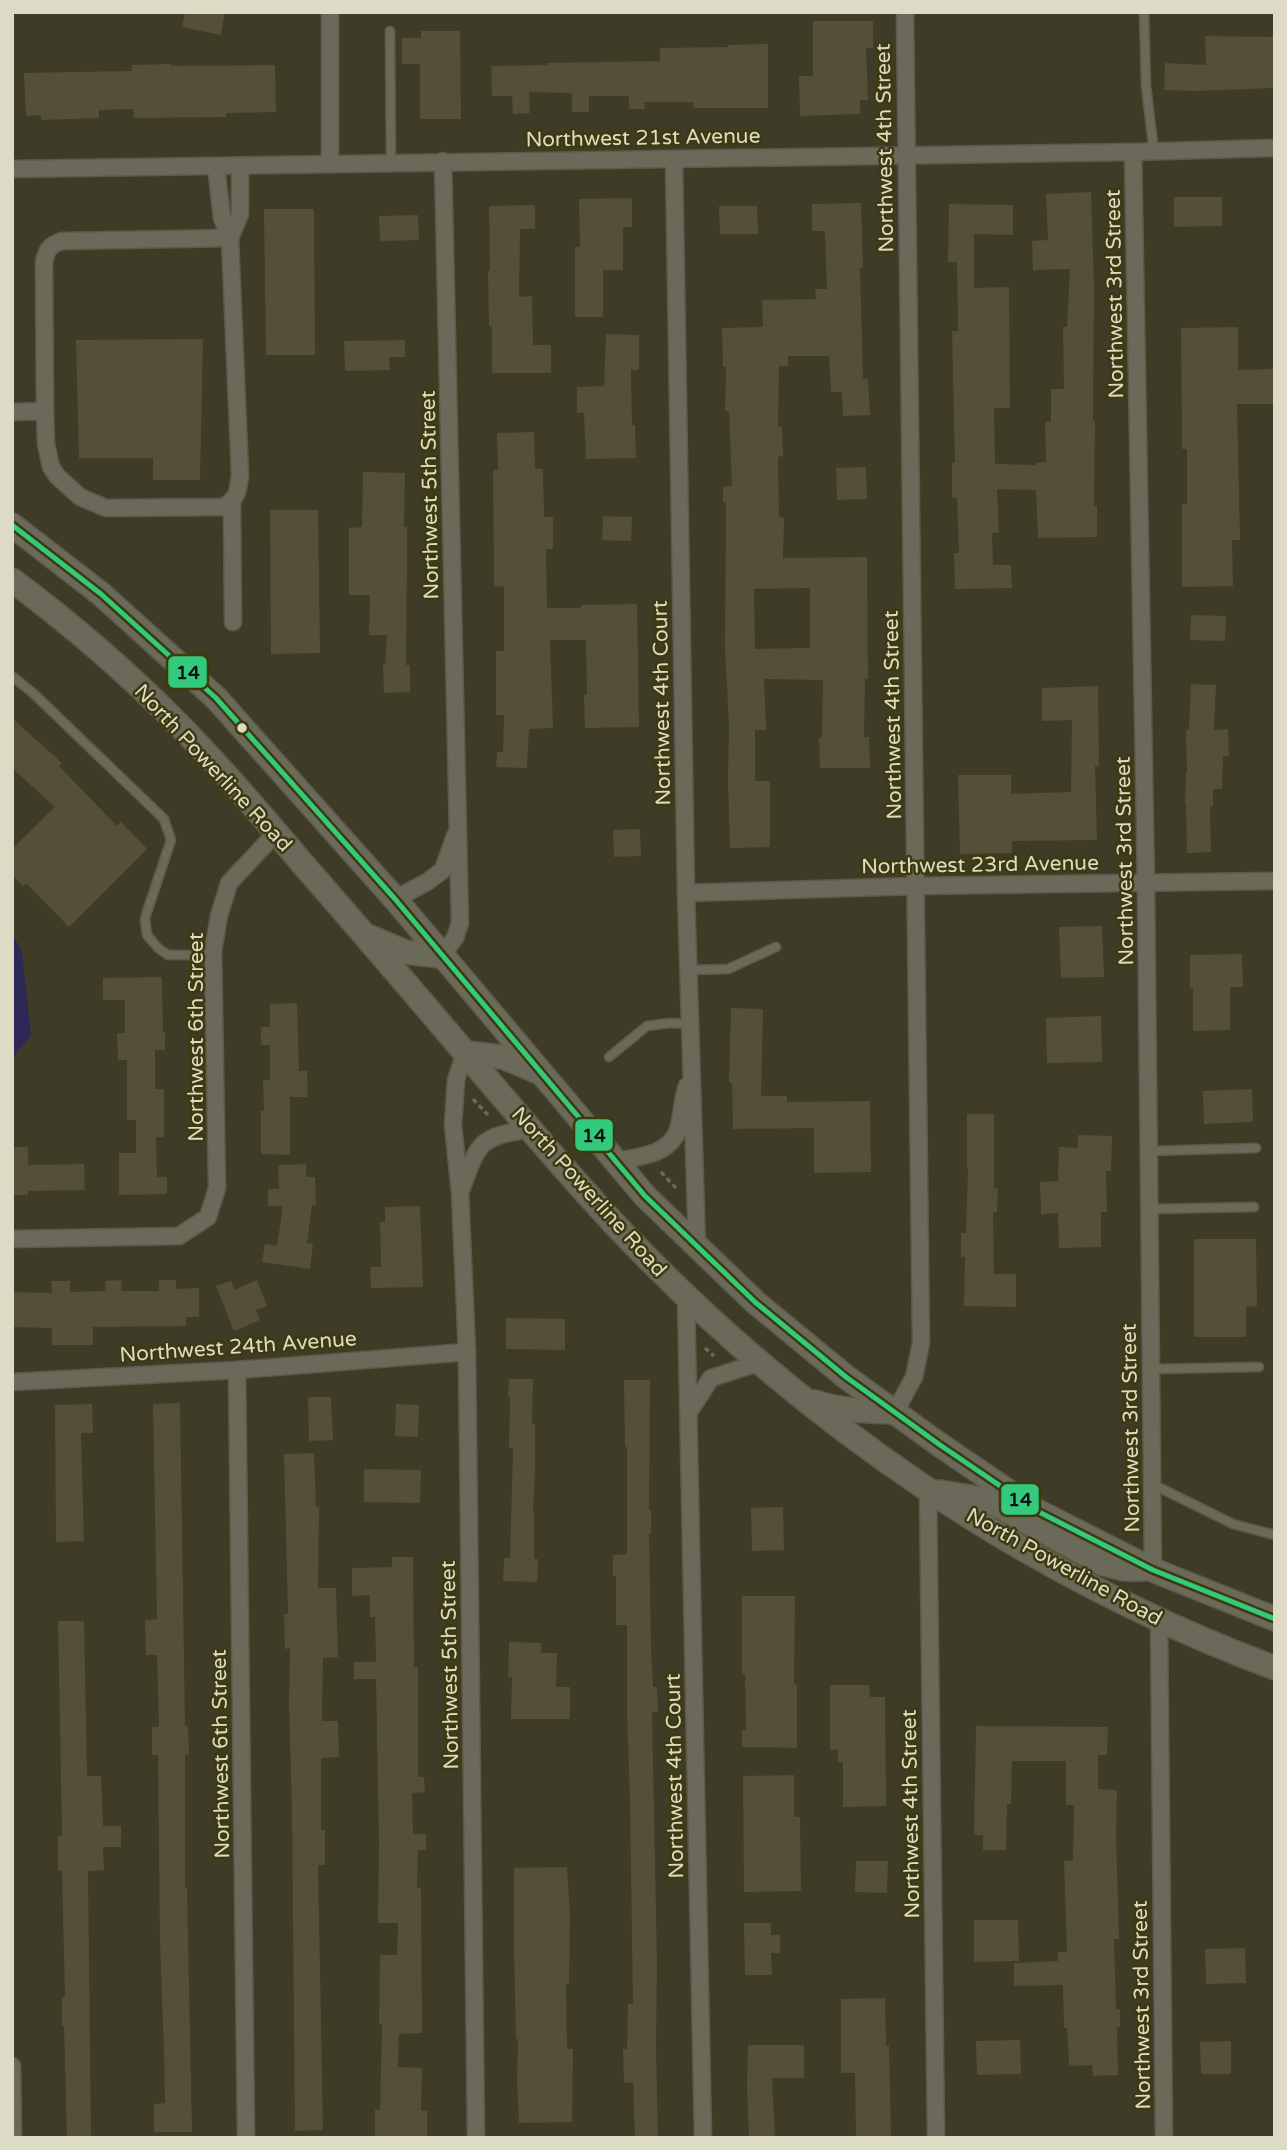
<svg xmlns="http://www.w3.org/2000/svg" width="1287" height="2150" font-family="'Varela Round',sans-serif">
  <style>
    .water { fill: #2d2856 }
    .building { fill: #554f37; fill-rule: evenodd }
    .lines { fill: none; stroke-linecap: round; stroke-linejoin: round }
    .service-casing { stroke: #5b5a46; stroke-width: 11 }
    .minor-casing { stroke: #5b5a46; stroke-width: 19 }
    .secondary-casing { stroke: #5b5a46; stroke-width: 26 }
    .path { stroke: #6b6a5c; stroke-width: 3.5; stroke-dasharray: 5 3.5; stroke-linecap: butt }
    .service { stroke: #6b6a5a; stroke-width: 8 }
    .minor { stroke: #6b6a5a; stroke-width: 16 }
    .secondary { stroke: #6b6a5a; stroke-width: 23 }
    .bus-1-casing { stroke: #3e3a0f; stroke-width: 10 }
    .bus-1 { stroke: #33ca7d; stroke-width: 5 }
    .bus-dot { fill: #dddbc5; stroke: #3e3a0f; stroke-width: 2.5 }
    .labels { text-anchor: middle; dominant-baseline: central; stroke-width: 5; stroke-linejoin: round; paint-order: stroke }
    .street-label { font-size: 21px; fill: #dddbc5; stroke: #3e3a0f }
    .line-badge { stroke: #3e3a0f; stroke-width: 2.5 }
    .pale-badge-label { font-size: 19px; text-anchor: middle; font-weight: bold; fill: #111 }
  </style>
  <rect width="100%" height="100%" fill="#3e3c26"/>
  <!-- water -->
  <path class="water" d="M12,934L22,951L31,1036L12,1058Z"/>
  <!-- building -->
  <g class="building">
    <path d="M185,12H225L221,35L182,27Z"/>
    <path d="M813,21H873V48H866L868,100H860V114L800,116L799,76H813Z"/>
    <path d="M421,31H460L461,119H420V64H402V38H421Z"/>
    <path d="M1205,36L1275,37V88L1195,91L1164,90L1165,63L1206,65Z"/>
    <path d="M768,44V108H694L693,102H644L645,109H629V96H589V112H572V93L529,92L530,113L513,114L512,96H492L491,66L547,65V63L660,61V48L728,47V45Z"/>
    <path d="M171,64V66L275,65L276,112L226,113V117L134,118L133,109L99,110V118L41,120V115L26,116L24,73L132,71V65Z"/>
    <path d="M1091,192L1094,284L1093,421H1095L1094,506H1097V537L1038,538L1036,490L997,489L999,533H992L993,565H1011L1012,588L955,589L954,553H959L957,498H952V463H955L952,331H958L957,262H948L949,204L1013,205V235L974,234V288L1009,287L1010,408H994L995,464L1036,465V463L1046,462L1045,422H1051V389H1064L1063,327H1067L1070,269L1033,270L1032,241L1048,240L1046,194Z"/>
    <path d="M1174,197H1222V226L1174,227Z"/>
    <path d="M632,198V227H623V270H603V317H575V247H580L579,199Z"/>
    <path d="M861,203L863,268H860L863,379H868L870,415L843,416L842,392H831L829,356H788V366H779L778,427H782L783,456L778,457L779,517L784,518L783,558L867,557L868,679H865L864,737H869L870,768H820L819,738L822,737L823,680L764,679L766,730H755V781H770V847L730,848L728,782L729,724L725,649L726,502H723V487L732,486L729,411H725L726,367H723L722,328L763,327L762,300L816,299L815,289H827L825,231H812V204ZM810,588V648L755,649L754,589Z"/>
    <path d="M535,205V229H520L519,297L532,296L533,345H551V373H492V326L489,327L488,271H490L489,206Z"/>
    <path d="M719,206H757L758,234H720Z"/>
    <path d="M264,209H314L315,355H266Z"/>
    <path d="M418,215L419,240L380,241L379,216Z"/>
    <path d="M1238,327V370L1275,369V404H1237L1240,540H1232L1233,586L1182,587V504H1187V449H1182L1181,328Z"/>
    <path d="M606,334L639,335V370H631L632,425H635L636,458L586,459L584,413H577V387L604,386Z"/>
    <path d="M203,339L200,480H153V458H79L76,340Z"/>
    <path d="M405,340V357H389L390,370L345,371L344,341Z"/>
    <path d="M534,432L535,469H543L544,517H553V549H546L547,608H581V605L637,604L639,727L585,728L584,695H587L586,640H550L553,728L529,729L527,768L496,767L497,752H503L504,715H496V651H504V586L494,587L493,470H498L497,433Z"/>
    <path d="M866,467L867,499L837,500L836,468Z"/>
    <path d="M363,472L405,473L404,527H407V554L406,665H410V692L384,693L383,665H385L387,635H369L370,595H349V528L362,527Z"/>
    <path d="M270,510H318L320,653L271,654Z"/>
    <path d="M603,516L632,517L631,541L602,540Z"/>
    <path d="M1191,615L1226,616L1225,641L1190,640Z"/>
    <path d="M1191,684L1216,685L1214,730L1228,729L1229,756H1223L1222,789H1213V806H1210L1211,852L1187,853L1186,805H1185L1186,772H1187L1186,730H1189Z"/>
    <path d="M1098,686L1099,766H1095L1097,840L1012,841V853L960,854L958,775H1011V794L1071,792L1072,720L1042,721V688Z"/>
    <path d="M12,718L62,763L59,766L117,826L121,822L147,849L69,927L26,883L23,886L12,875V849L55,807L12,768Z"/>
    <path d="M640,829L641,856L614,857L613,830Z"/>
    <path d="M1102,926L1104,977L1061,978L1059,927Z"/>
    <path d="M1242,954L1243,987H1230V1030L1193,1031V988H1190V955Z"/>
    <path d="M162,977L163,1033L165,1032V1050H155V1089H164V1137H156L157,1177H167V1194L119,1195V1153H136V1120H127V1060H118L117,1033H125V1000H103V978Z"/>
    <path d="M297,1003L299,1071H307L308,1097H290V1155L261,1154V1111H264L263,1080H270V1045H261V1027H270V1004Z"/>
    <path d="M731,1008L763,1009L761,1096H787V1102L870,1101L871,1172L814,1173V1128L733,1129L732,1083L729,1082Z"/>
    <path d="M1101,1016L1102,1062L1047,1063L1046,1018Z"/>
    <path d="M1252,1089L1253,1122L1204,1124L1203,1091Z"/>
    <path d="M967,1114H994V1188L998,1189L997,1212H993L994,1274H1016V1307L964,1306L965,1257H961V1233H966L968,1168H967Z"/>
    <path d="M1078,1135L1112,1136L1111,1171H1106L1107,1212H1101V1247L1059,1248L1058,1213L1041,1214L1040,1182L1058,1181L1059,1147L1078,1148Z"/>
    <path d="M12,1147H28V1165L84,1164L85,1190L28,1191V1195H12Z"/>
    <path d="M306,1164V1177H315L316,1205H312L307,1243L313,1244L310,1269L262,1262L265,1244L277,1246L283,1206H268V1189H279L278,1165Z"/>
    <path d="M420,1206L423,1287L371,1288L370,1267H381L380,1222H385V1207Z"/>
    <path d="M1194,1239H1256L1257,1306L1246,1307V1337H1194Z"/>
    <path d="M121,1280L122,1291H159V1280H176V1289L199,1288V1317H186V1326L93,1327V1345H52V1328L12,1327V1292L52,1293L51,1281H70V1292L106,1291L105,1281Z"/>
    <path d="M257,1280L267,1306L256,1310L260,1320L234,1331L216,1286L231,1281L234,1290Z"/>
    <path d="M506,1318L565,1319V1350L506,1349Z"/>
    <path d="M509,1379H533L532,1424H535V1470L533,1513H534V1559H538L537,1582L503,1581L504,1558H510L513,1448H509L510,1397H508Z"/>
    <path d="M624,1380H650L649,1510H651V1534H649L651,1645L653,1687H657L658,1712H652L657,1964L656,2048L658,2138H635L633,2082L624,2083L623,2049H627L628,2004H633L630,1801L627,1712V1625H616V1576H613V1555L627,1554V1447H625Z"/>
    <path d="M308,1397H331L333,1440L309,1441Z"/>
    <path d="M180,1403L185,1726H188L189,1755H185V1888H187L192,2132H154V2104L165,2103L164,2051L160,1942L158,1755H152V1727H159L157,1655H146L145,1620L157,1619L153,1404Z"/>
    <path d="M92,1404L93,1433H81L84,1541L56,1542L55,1405Z"/>
    <path d="M396,1404L419,1405L418,1437L395,1436Z"/>
    <path d="M314,1453L316,1507H319L318,1588H336L338,1657L323,1658L322,1721H338L339,1757L321,1758V1830H325V1865H318L323,2130L295,2131L292,1812L289,1702L290,1648L285,1649L284,1614H288L284,1454Z"/>
    <path d="M364,1469L421,1470L420,1503L364,1502Z"/>
    <path d="M783,1507L784,1550L752,1551L751,1508Z"/>
    <path d="M392,1557H413L414,1667H418V1777H424L425,1792L412,1793L413,1834H426V1850H418L417,1888H421L422,2033L399,2034L398,2067L422,2068L421,2111H427V2138H375V2110H380L382,2024H379L380,1955H397L398,1923H378L379,1844L376,1679H354V1662H376L375,1617H370V1595L352,1596V1568L392,1567Z"/>
    <path d="M742,1596H795L794,1685L797,1684V1748L742,1747V1730H746L745,1674L742,1675Z"/>
    <path d="M58,1621H84L87,1776H101L103,1826H121V1847H103L104,1870L88,1871L91,2138H67L64,2026H62V1997H65L62,1871H58V1836H62Z"/>
    <path d="M509,1642L541,1643V1653H557L556,1687H570V1719H511L512,1677H508Z"/>
    <path d="M830,1685H869L870,1697H885L886,1806L843,1807V1762H838V1750L830,1749Z"/>
    <path d="M976,1726L1108,1727L1107,1755H1098V1789L1117,1790L1116,1835L1119,1939H1114L1116,2009H1120V2027H1117L1118,2075L1093,2076L1092,2065L1069,2066L1067,2028H1064L1063,1985L1014,1986V1963L1058,1961V1952H1067L1064,1861L1073,1860L1074,1805H1066V1761H1012L1011,1804H1007L1006,1850H983V1835H974Z"/>
    <path d="M794,1775V1817H800L801,1891L744,1892L743,1776Z"/>
    <path d="M856,1861H888L887,1893L855,1892Z"/>
    <path d="M567,1867L570,1912L569,1984H566L567,2049H573L572,2122L519,2123L517,2080L518,2039H516L514,1947V1868Z"/>
    <path d="M974,1920H1018L1019,1961L974,1962Z"/>
    <path d="M744,1923H771V1935H780V1953H771L772,1975H745Z"/>
    <path d="M1245,1948L1246,1983L1206,1984L1205,1949Z"/>
    <path d="M885,1998L886,2046H889L891,2138H856L855,2073H841V1999Z"/>
    <path d="M1020,2040L1021,2074L977,2075L976,2041Z"/>
    <path d="M1231,2041V2074H1201L1200,2042Z"/>
    <path d="M748,2045H804V2078H772L775,2138H749L747,2087Z"/>
  </g>
  <g class="lines">
    <!-- service casing -->
    <g class="service-casing">
      <g id="service">
        <path d="M1144,12L1146,86L1154,152"/>
        <path d="M390,31L391,163"/>
        <path d="M12,676L33,693L164,819L171,840L147,912L145,919L147,935L158,948L168,955H214"/>
        <path d="M689,970L728,969L776,947"/>
        <path d="M609,1057L647,1026L669,1023L690,1024"/>
        <path d="M1149,1151L1256,1148"/>
        <path d="M1150,1209L1254,1207"/>
        <path d="M1151,1369L1259,1367"/>
        <path d="M1152,1484L1233,1524L1275,1535"/>
      </g>
    </g>
    <!-- minor casing -->
    <g class="minor-casing">
      <g id="minor">
        <path d="M330,12V164"/>
        <path d="M1133,152L1146,884L1153,1570"/>
        <path d="M674,159L686,893L697,1245"/>
        <path d="M12,169L1133,152L1275,148"/>
        <path d="M230,238L240,214V166"/>
        <path d="M45,411L44,262C47,250 49,245 62,241L230,238"/>
        <path d="M12,412L45,411L46,444L51,467L57,476L80,497L106,508L223,507C238,499 238,491 240,475L230,238L222,218L216,166"/>
        <path d="M232,502L233,622"/>
        <path d="M686,893L916,886L1275,881"/>
        <path d="M395,899L427,882L443,870L455,836"/>
        <path d="M441,956L455,938L460,923L443,161"/>
        <path d="M465,1053L456,1080L453,1125L460,1192L467,1352L476,2138"/>
        <path d="M616,1161C639,1157 669,1155 678,1130C682,1116 682,1100 687,1086"/>
        <path d="M461,1190C479,1142 478,1137 530,1129"/>
        <path d="M12,1239L179,1236L208,1217L217,1188L213,951L219,916L229,883L276,833"/>
        <path d="M686,1296L703,2138"/>
        <path d="M237,1370L246,2138"/>
        <path d="M12,1382L237,1370L467,1352"/>
        <path d="M689,1412L711,1378L761,1362"/>
        <path d="M895,1412L914,1377L921,1343L905,12"/>
        <path d="M928,1490L936,2138"/>
        <path d="M1159,1620L1164,2138"/>
        <path d="M12,2066L13,2138"/>
      </g>
    </g>
    <!-- secondary casing -->
    <g class="secondary-casing">
      <g id="secondary">
        <path d="M12,525L101,594L216,698L395,899L645,1196L755,1302L846,1377L940,1445L1037,1511L1153,1570L1275,1619"/>
        <path d="M12,580C71,624 127,672 178,724C224,770 266,821 308,870C373,944 437,1020 501,1095C541,1142 582,1190 624,1234C804,1423 1030,1577 1275,1668"/>
        <path d="M370,937L405,952L441,956"/>
        <path d="M465,1053L503,1057L536,1071"/>
        <path d="M815,1402C842,1411 867,1411 895,1412"/>
        <path d="M940,1492L976,1498L995,1504L1101,1563L1124,1569H1143"/>
      </g>
    </g>
    <!-- path -->
    <g class="path">
      <path d="M473,1099L488,1115"/>
      <path d="M661,1172L677,1189"/>
      <path d="M705,1348L714,1356"/>
    </g>
    <!-- service -->
    <use href="#service" class="service"/>
    <!-- minor -->
    <use href="#minor" class="minor"/>
    <!-- secondary -->
    <use href="#secondary" class="secondary"/>
    <!-- bus-1 casing -->
    <g class="bus-1-casing">
      <path id="bus-1" d="M12,525L101,594L216,698L395,899L645,1196L755,1302L846,1377L940,1445L1037,1511L1153,1570L1275,1619"/>
    </g>
    <!-- bus-1 -->
    <use href="#bus-1" class="bus-1"/>
  </g>
  <!-- markers -->
  <circle class="bus-dot" cx="242" cy="728" r="6"/>
  <g class="labels">
    <!-- street labels -->
    <g class="street-label">
      <text transform="translate(643 138) rotate(-1)">Northwest 21st Avenue</text>
      <text transform="translate(885 148) rotate(-91)">Northwest 4th Street</text>
      <text transform="translate(1115 294) rotate(-91)">Northwest 3rd Street</text>
      <text transform="translate(430 495) rotate(-91)">Northwest 5th Street</text>
      <text transform="translate(662 703) rotate(-91)">Northwest 4th Court</text>
      <text transform="translate(893 715) rotate(-91)">Northwest 4th Street</text>
      <text transform="translate(213 768) rotate(47)">North Powerline Road</text>
      <text transform="translate(1125 861) rotate(-91)">Northwest 3rd Street</text>
      <text transform="translate(980 865) rotate(-1)">Northwest 23rd Avenue</text>
      <text transform="translate(196 1037) rotate(-90)">Northwest 6th Street</text>
      <text transform="translate(589 1192) rotate(48)">North Powerline Road</text>
      <text transform="translate(238 1347) rotate(-4)">Northwest 24th Avenue</text>
      <text transform="translate(1131 1428) rotate(-91)">Northwest 3rd Street</text>
      <text transform="translate(1064 1567) rotate(29)">North Powerline Road</text>
      <text transform="translate(450 1665) rotate(-91)">Northwest 5th Street</text>
      <text transform="translate(221 1754) rotate(-91)">Northwest 6th Street</text>
      <text transform="translate(675 1776) rotate(-91)">Northwest 4th Court</text>
      <text transform="translate(911 1814) rotate(-91)">Northwest 4th Street</text>
      <text transform="translate(1142 2005) rotate(-91)">Northwest 3rd Street</text>
    </g>
  </g>
  <g class="line-badge">
    <rect x="167" y="655" width="41" height="34" rx="7" fill="#33ca7d"/>
    <rect x="574" y="1118" width="40" height="34" rx="7" fill="#33ca7d"/>
    <rect x="1000" y="1483" width="40" height="33" rx="7" fill="#33ca7d"/>
  </g>
  <g class="pale-badge-label">
    <text x="188" y="679">14</text>
    <text x="594" y="1142">14</text>
    <text x="1020" y="1506">14</text>
  </g>
  <!-- border -->
  <rect width="1287" height="2150" fill="none" stroke="#dddbc5" stroke-width="28"/>
</svg>
